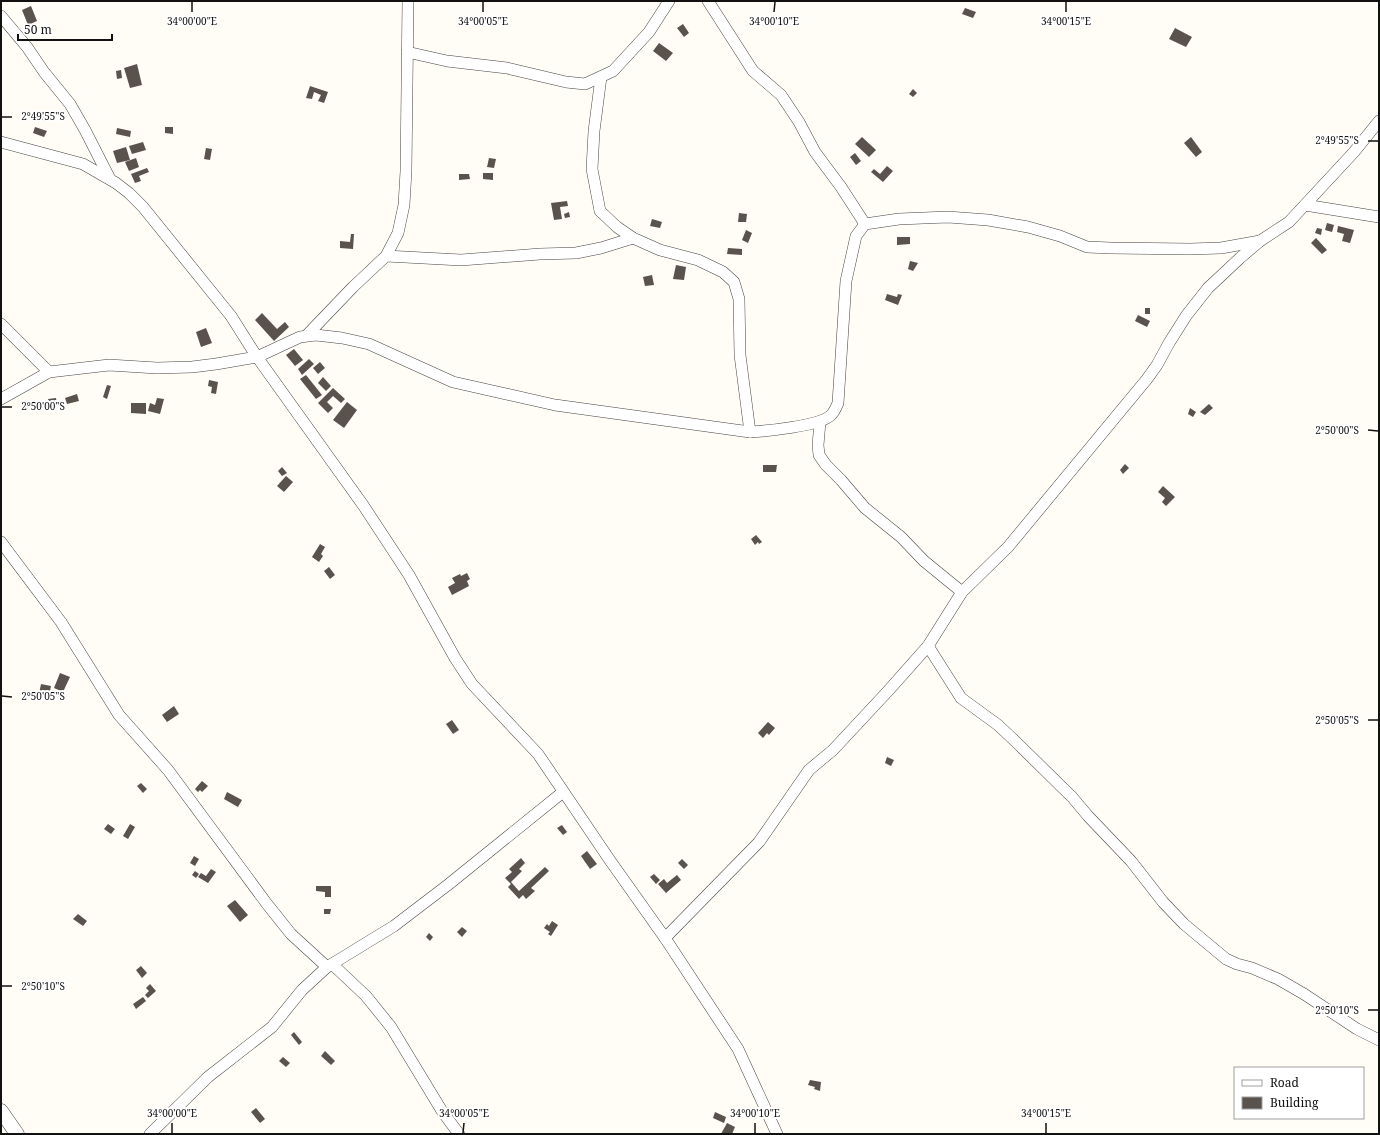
<svg xmlns="http://www.w3.org/2000/svg" width="1380" height="1135" font-family="'Noto Serif',serif">
  <style>
    .building { fill: #5a524d }
    .lines { fill: none; stroke-linecap: round; stroke-linejoin: round }
    .minor-casing { stroke: #444; stroke-width: 12 }
    .tertiary-casing { stroke: #444; stroke-width: 15 }
    .minor { stroke: #fff; stroke-width: 11 }
    .tertiary { stroke: #fff; stroke-width: 14 }
    .ticks { fill: none; stroke: #111; stroke-width: 1.5 }
    .ticks-label { font-size: 10px; text-anchor: middle; fill: #111; stroke: #fff; stroke-width: 4; stroke-linejoin: round; paint-order: stroke }
  </style>
  <rect width="100%" height="100%" fill="#fffdf5"/>
  <!-- building -->
  <g class="building">
    <path d="M31,6L37,21L28,25L22,10Z"/>
    <path d="M965,8L976,12L973,18L962,14Z"/>
    <path d="M683,24L689,33L684,37L677,28Z"/>
    <path d="M1175,28L1192,37L1186,47L1169,39Z"/>
    <path d="M659,43L673,53L666,61L653,51Z"/>
    <path d="M137,64L142,85L130,88L124,68Z"/>
    <path d="M121,70L122,78L117,79L116,71Z"/>
    <path d="M310,86L328,92L324,103L318,101L321,95L314,92L312,99L306,98Z"/>
    <path d="M913,89L917,93L913,97L909,94Z"/>
    <path d="M40,113L49,118L46,122L38,117Z"/>
    <path d="M35,127L47,131L44,137L33,133Z"/>
    <path d="M165,127H173V134L165,133Z"/>
    <path d="M117,128L131,131L130,137L116,134Z"/>
    <path d="M862,137L876,150L869,157L855,144Z"/>
    <path d="M1191,137L1202,152L1196,157L1184,143Z"/>
    <path d="M143,142L146,150L132,154L129,146Z"/>
    <path d="M126,147L130,160L117,163L113,151Z"/>
    <path d="M206,148L212,149L210,160L204,159Z"/>
    <path d="M855,153L861,161L856,165L850,157Z"/>
    <path d="M136,158L139,167L129,171L125,162Z"/>
    <path d="M489,158L496,159L494,168L487,167Z"/>
    <path d="M887,166L893,171L883,182L871,172L874,169L880,174Z"/>
    <path d="M147,168L149,172L139,176L141,181L135,183L131,174Z"/>
    <path d="M483,173H493V180L483,179Z"/>
    <path d="M459,174H469L470,179L459,180Z"/>
    <path d="M567,201L568,206L560,207L562,219L554,220L551,203Z"/>
    <path d="M569,212L570,217L565,218L564,214Z"/>
    <path d="M739,213L747,214L746,222H738Z"/>
    <path d="M652,219L662,222L660,228L650,226Z"/>
    <path d="M1327,223L1334,225L1332,232L1325,230Z"/>
    <path d="M1338,226L1354,230L1350,243L1342,241L1344,234L1337,232Z"/>
    <path d="M1317,228L1322,229L1321,235L1315,233Z"/>
    <path d="M746,230L752,233L748,243L742,240Z"/>
    <path d="M351,234H354L353,249L340,248V241L350,242Z"/>
    <path d="M897,237H910V244L897,245Z"/>
    <path d="M1316,238L1327,250L1322,254L1311,243Z"/>
    <path d="M728,248L742,249V255L727,254Z"/>
    <path d="M910,261L918,263L913,271L908,269Z"/>
    <path d="M676,265L686,267L684,280L673,279Z"/>
    <path d="M652,275L654,285L645,286L643,277Z"/>
    <path d="M887,294L897,297L898,294L902,295L898,305L885,300Z"/>
    <rect x="1145" y="308" width="5" height="6"/>
    <path d="M262,313L277,329L285,322L289,327L274,341L255,320Z"/>
    <path d="M1138,315L1150,321L1147,327L1135,321Z"/>
    <path d="M206,328L212,343L201,347L196,332Z"/>
    <path d="M294,349L303,360L295,366L286,355Z"/>
    <path d="M309,359L314,364L302,375L298,369Z"/>
    <path d="M320,362L325,368L318,374L313,368Z"/>
    <path d="M306,375L322,395L316,399L300,379Z"/>
    <path d="M323,377L331,386L326,391L318,383Z"/>
    <path d="M209,380L218,382L216,394L211,393L212,387L208,386Z"/>
    <path d="M107,385L111,386L107,399L103,397Z"/>
    <path d="M333,388L345,399L341,403L333,396L327,402L333,408L328,413L318,403Z"/>
    <path d="M77,394L79,401L67,404L65,398Z"/>
    <path d="M56,398L57,405L50,406L48,399Z"/>
    <path d="M157,398L164,399L160,414L148,411L150,403L155,405Z"/>
    <path d="M347,402L357,410L344,428L333,420Z"/>
    <path d="M131,403H146V414L131,413Z"/>
    <path d="M1209,404L1213,408L1205,415L1200,412Z"/>
    <path d="M1190,408L1196,412L1193,417L1188,414Z"/>
    <path d="M1125,464L1129,468L1123,474L1120,470Z"/>
    <path d="M763,465H777L776,472H763Z"/>
    <path d="M282,467L287,473L282,476L278,471Z"/>
    <path d="M286,476L293,482L284,492L277,486Z"/>
    <path d="M1163,486L1175,497L1166,506L1162,502L1165,498L1158,492Z"/>
    <path d="M756,535L762,542L759,544L758,542L755,545L751,539Z"/>
    <path d="M320,544L325,547L321,554L323,556L319,562L312,557Z"/>
    <path d="M329,567L335,575L330,579L324,571Z"/>
    <path d="M467,573L470,579L467,581L469,586L452,595L448,587L455,583L452,578L460,574L461,576Z"/>
    <path d="M60,673L70,677L63,692L54,688Z"/>
    <path d="M41,684L51,686L50,691L54,692L53,697L39,694Z"/>
    <path d="M174,706L179,714L167,722L162,715Z"/>
    <path d="M452,720L459,730L453,734L446,724Z"/>
    <path d="M768,722L775,728L769,735L767,733L763,738L758,733Z"/>
    <path d="M887,757L894,760L891,766L885,763Z"/>
    <path d="M202,781L208,786L202,792L200,790L198,792L195,789Z"/>
    <path d="M141,783L147,789L143,793L137,786Z"/>
    <path d="M227,792L242,800L238,807L224,799Z"/>
    <path d="M108,824L115,829L111,834L104,829Z"/>
    <path d="M130,824L135,827L128,839L123,836Z"/>
    <path d="M562,825L567,832L563,835L557,828Z"/>
    <path d="M587,851L597,864L590,869L581,856Z"/>
    <path d="M194,856L199,859L195,866L190,863Z"/>
    <path d="M521,858L525,863L519,869L522,871L511,882L519,891L545,867L549,871L531,888L535,891L526,899L523,895L519,899L508,887L511,884L505,878L512,872L509,869Z"/>
    <path d="M682,859L688,865L684,869L678,863Z"/>
    <path d="M211,869L216,872L208,883L198,877L201,873L206,876Z"/>
    <path d="M195,871L199,874L196,878L192,875Z"/>
    <path d="M654,874L660,880L656,884L650,877Z"/>
    <path d="M677,875L681,880L666,893L658,884L664,879L667,883Z"/>
    <path d="M316,886H331V897H325V892L316,891Z"/>
    <path d="M235,900L248,915L240,922L227,906Z"/>
    <path d="M324,909H331L330,914H324Z"/>
    <path d="M78,914L87,921L83,926L73,919Z"/>
    <path d="M552,921L558,925L551,936L548,934L550,932L544,928L547,924L549,926Z"/>
    <path d="M462,927L467,931L462,937L457,932Z"/>
    <path d="M429,933L433,937L430,941L426,937Z"/>
    <path d="M141,966L147,973L142,978L136,970Z"/>
    <path d="M150,984L156,991L148,998L145,995L149,991L146,988Z"/>
    <path d="M143,997L146,1001L136,1009L133,1004Z"/>
    <path d="M294,1032L302,1042L299,1045L291,1035Z"/>
    <path d="M325,1051L335,1061L331,1065L321,1056Z"/>
    <path d="M283,1057L290,1063L286,1067L279,1061Z"/>
    <path d="M810,1080L821,1082L820,1091L814,1089L815,1087L808,1085Z"/>
    <path d="M256,1108L265,1119L260,1123L251,1112Z"/>
    <path d="M715,1112L726,1117L724,1123L713,1118Z"/>
    <path d="M727,1123L735,1127L732,1134H721Z"/>
  </g>
  <g class="lines">
    <!-- minor casing -->
    <g class="minor-casing">
      <g id="minor">
        <path d="M708,1L753,71L781,95L799,122L815,152L841,187L865,224"/>
        <path d="M1,16L27,47L44,72L70,104L85,130L110,179"/>
        <path d="M407,52L447,61L507,68L566,82L585,84L613,71L649,32L669,1"/>
        <path d="M601,77L594,131L592,169L600,211L617,227L633,238L660,250L698,260L723,272L734,282L739,299L740,355L750,432"/>
        <path d="M1,142L83,164L116,183L129,193L143,207L231,316L257,357L363,505L409,575L455,658L472,684L538,754L609,859L665,938L738,1049L777,1134"/>
        <path d="M1305,205L1379,217"/>
        <path d="M386,256L461,260L540,254L576,253L601,248L633,238"/>
        <path d="M1,324L49,372"/>
        <path d="M307,335L353,287L386,256L398,233L404,205L406,171L408,1"/>
        <path d="M1,399L49,372L109,365L157,368L192,367L216,364L257,357L300,337L316,335L342,338L369,344L453,382L555,405L750,432C767,431 818,426 830,416C834,413 836,408 838,403L846,281L856,236L865,224L899,219L948,217L988,220L1028,227L1060,236L1087,247L1111,248L1190,249L1221,248L1260,241"/>
        <path d="M820,422L818,445L819,455L826,465L841,480L865,508L901,537L924,561L962,592"/>
        <path d="M1,542L61,622L119,715L168,770L267,904L291,934L327,967"/>
        <path d="M928,646L961,698L998,725L1016,742L1072,797L1088,816L1131,861L1163,902L1184,924L1226,959L1237,964L1252,968L1278,979L1304,994L1357,1029L1379,1040"/>
        <path d="M665,938L759,842L809,770L833,750L888,691L928,646L962,592L1008,547L1147,379L1157,365L1169,343L1186,316L1208,288L1240,258L1260,241L1289,222L1354,152L1379,121"/>
        <path d="M332,964L366,996L391,1027L442,1111L459,1134"/>
        <path d="M150,1134L208,1077L272,1027L302,990L327,967L394,926L449,884L563,792"/>
      </g>
    </g>
    <!-- tertiary casing -->
    <g class="tertiary-casing">
      <path id="tertiary" d="M1,1111L17,1134"/>
    </g>
    <!-- minor -->
    <use href="#minor" class="minor"/>
    <!-- tertiary -->
    <use href="#tertiary" class="tertiary"/>
  </g>
  <!-- ticks -->
  <path class="ticks" d="M192,12V2M483,12V2M774,12L775,2M1066,12V2M2,117H12M1368,141H1378M2,407H12M1368,430L1378,431M2,696L12,697M1368,720H1378M2,986H12M1368,1010H1378M172,1133V1123M463,1133L464,1123M755,1133V1123M1046,1133V1123"/>
  <g class="ticks-label">
    <text x="192" y="25">34°00'00"E</text>
    <text x="483" y="25">34°00'05"E</text>
    <text x="774" y="25">34°00'10"E</text>
    <text x="1066" y="25">34°00'15"E</text>
    <text x="43" y="120">2°49'55"S</text>
    <text x="1337" y="144">2°49'55"S</text>
    <text x="43" y="410">2°50'00"S</text>
    <text x="1337" y="434">2°50'00"S</text>
    <text x="43" y="700">2°50'05"S</text>
    <text x="1337" y="724">2°50'05"S</text>
    <text x="43" y="990">2°50'10"S</text>
    <text x="1337" y="1014">2°50'10"S</text>
    <text x="172" y="1117">34°00'00"E</text>
    <text x="464" y="1117">34°00'05"E</text>
    <text x="755" y="1117">34°00'10"E</text>
    <text x="1046" y="1117">34°00'15"E</text>
  </g>
  <!-- border -->
  <rect width="1380" height="1135" fill="none" stroke="#111111" stroke-width="4"/>
  <!-- legend -->
  <rect x="1234" y="1067" width="130" height="52" fill="#ffffff" stroke="#a0a0a0"/>
  <rect x="1242" y="1080" width="20" height="6" fill="#ffffff" stroke="#a0a0a0"/>
  <text x="1270" y="1087" font-size="12" fill="#111111">Road</text>
  <rect x="1242" y="1097" width="20" height="12" fill="#5a524d" stroke="#a0a0a0"/>
  <text x="1270" y="1107" font-size="12" fill="#111111">Building</text>
  <!-- scale -->
  <path d="M18 34v6h94v-6" fill="none" stroke="#111111" stroke-width="2"/>
  <text x="24" y="34" font-size="12" fill="#111111" stroke="#ffffff" stroke-width="3" paint-order="stroke">50 m</text>
</svg>
